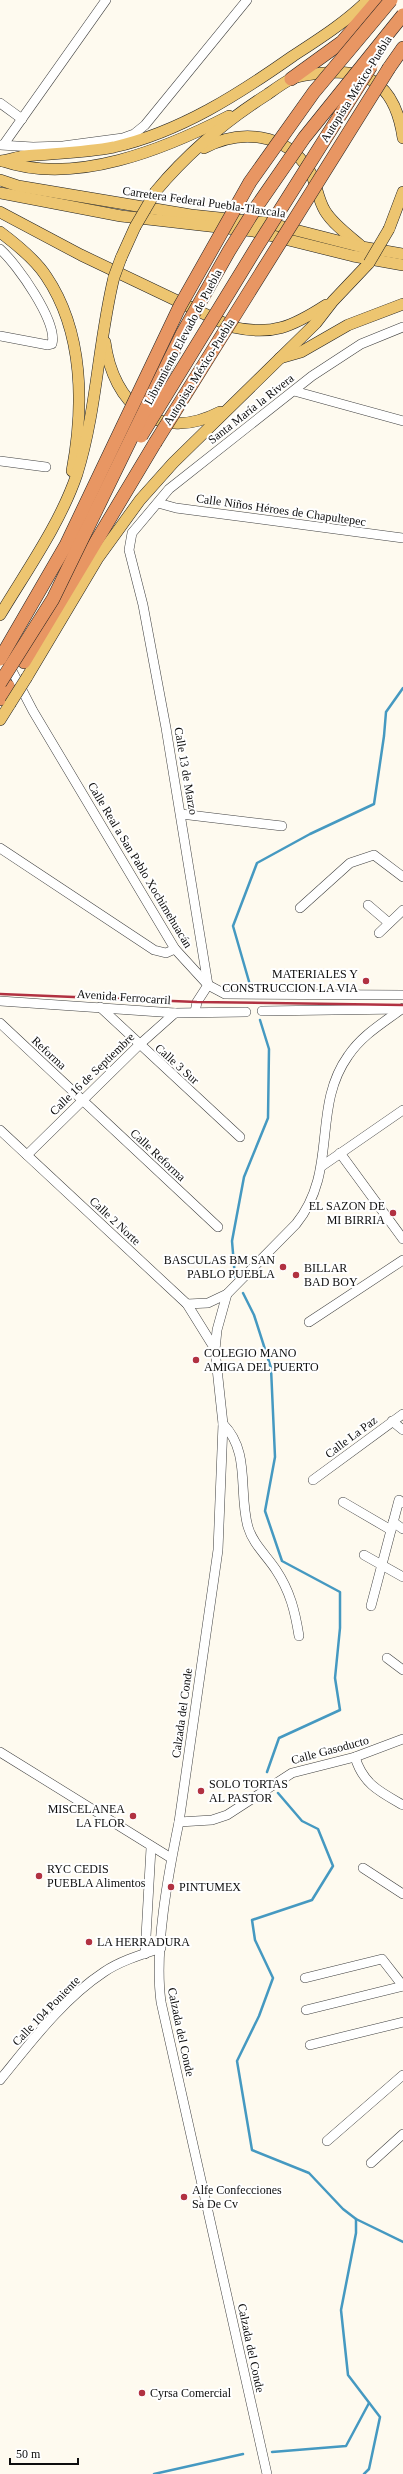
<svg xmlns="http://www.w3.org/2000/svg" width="403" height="2474" font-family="'Times New Roman',serif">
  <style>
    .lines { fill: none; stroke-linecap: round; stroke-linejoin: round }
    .stream { stroke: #4599c1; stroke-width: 2.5 }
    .minor-casing { stroke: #404040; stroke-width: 10 }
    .major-casing { stroke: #1e1e1e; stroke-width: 12 }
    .highway-casing { stroke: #1e1e1e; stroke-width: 14 }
    .minor { stroke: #fff; stroke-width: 9 }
    .major { stroke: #edc570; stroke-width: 11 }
    .highway { stroke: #e89663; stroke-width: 13 }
    .rail { stroke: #b13141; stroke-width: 2.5 }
    .major-bridge-casing { stroke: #1e1e1e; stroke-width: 12; stroke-linecap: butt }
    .highway-bridge-casing { stroke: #1e1e1e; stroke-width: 14; stroke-linecap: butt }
    .major-bridge { stroke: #edc570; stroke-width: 11 }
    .highway-bridge { stroke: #e89663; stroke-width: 13 }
    .poi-dot { fill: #b13141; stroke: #fff; stroke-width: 1.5 }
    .labels { text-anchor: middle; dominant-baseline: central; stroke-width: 4; stroke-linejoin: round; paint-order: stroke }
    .street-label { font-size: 12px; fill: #0d0d0d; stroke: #fff }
    .poi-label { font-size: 12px; fill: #0d0d0d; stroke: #fff; text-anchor: start }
  </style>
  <rect width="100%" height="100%" fill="#fefaef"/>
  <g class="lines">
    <!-- stream -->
    <g class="stream">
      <path d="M250,985L233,926L257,863L310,834L374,804L384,736L386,712L403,688"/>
      <path d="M235,1277L232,1241L244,1177L268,1118L269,1049L260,1020"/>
      <path d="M243,1293L254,1315L271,1368L275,1457L265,1511L282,1561L340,1592V1628L335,1678L340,1710L279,1738L267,1772"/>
      <path d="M278,1793L302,1821L318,1829L333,1866L312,1900L252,1920L255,1940L273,1978L259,2016L237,2061L252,2150L309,2173L343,2209L356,2219L403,2242"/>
      <path d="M356,2219V2233L341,2310L348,2375L380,2417L369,2469L364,2474"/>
      <path d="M272,2452L346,2446L369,2403"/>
      <path d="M154,2474L243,2454"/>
    </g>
    <!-- minor casing -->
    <g class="minor-casing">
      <g id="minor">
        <path d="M0,103L22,119"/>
        <path d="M4,144L106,0"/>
        <path d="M0,145L33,147L63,146L123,138L134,134L145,125L247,0"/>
        <path d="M0,249C17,264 58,322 52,344L48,345L0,336"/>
        <path d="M294,391L403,421"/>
        <path d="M0,461L46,467"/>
        <path d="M158,503L176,508L403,538"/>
        <path d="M8,663L33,711L175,949L208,985L225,994L403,995"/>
        <path d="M181,814L282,826"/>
        <path d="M0,848L154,950L166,953L175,949"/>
        <path d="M368,905L389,923"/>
        <path d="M300,908L350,863L374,855L403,877"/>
        <path d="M379,933L403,910"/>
        <path d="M0,1001L175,1013L246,1012"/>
        <path d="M100,1007L240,1137"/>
        <path d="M262,1011L403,1009"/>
        <path d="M195,1012L197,1002L208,985L166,728L143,605L129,550L132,533L169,489L312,376L361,344L403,327"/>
        <path d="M0,1023L218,1227"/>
        <path d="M0,1130L187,1304L215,1349"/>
        <path d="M340,1153L403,1239"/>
        <path d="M27,1155L139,1045L175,1013"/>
        <path d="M322,1166L403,1110"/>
        <path d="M187,1304L208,1303L227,1294"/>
        <path d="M309,1322L403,1260"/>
        <path d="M392,1421L403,1430"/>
        <path d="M223,1424C251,1452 238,1492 248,1527C253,1544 267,1556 276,1570C290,1591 295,1611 299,1636"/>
        <path d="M313,1480L403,1414"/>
        <path d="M343,1502L391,1530"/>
        <path d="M393,1522L403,1529"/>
        <path d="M364,1555L403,1577"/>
        <path d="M371,1606L399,1500L403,1503"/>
        <path d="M387,1658L403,1670"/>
        <path d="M0,1752L171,1858"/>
        <path d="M355,1757C363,1784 380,1792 403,1805"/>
        <path d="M179,1822L212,1820L227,1815L292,1773L355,1757L403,1739"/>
        <path d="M363,1868L403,1894"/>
        <path d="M145,1954L151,1848"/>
        <path d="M305,1978L382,1959L403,1986"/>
        <path d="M306,2010L403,1986"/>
        <path d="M310,2045L403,2022"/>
        <path d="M0,2080C31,2042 63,1999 104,1972C120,1961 143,1954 161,1948"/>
        <path d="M327,2141L403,2075"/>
        <path d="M371,2163L403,2134"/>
        <path d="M267,2474L161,2002C154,1950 168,1875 179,1822L218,1550L223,1424L215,1350L217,1330L227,1294L296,1224C339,1171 311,1108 348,1056C362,1035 383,1023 403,1008"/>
      </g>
    </g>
    <!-- major casing -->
    <g class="major-casing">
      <g id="major">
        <path d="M204,148C240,129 285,132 309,170C317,183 317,198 325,211C333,224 348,235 360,245"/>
        <path d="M0,161C8,161 16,157 24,156C54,153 84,153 114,147C180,132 239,94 293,56C319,39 346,22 368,0"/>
        <path d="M3,161C75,186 165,149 229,116"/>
        <path d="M0,180L18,186L191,215L268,223L362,247L403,254"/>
        <path d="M156,191C187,154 227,120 268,94C275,89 283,83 291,79C301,75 313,74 324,73C373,68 396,90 403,138"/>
        <path d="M0,193L121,216L253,231L353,256L403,265"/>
        <path d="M0,212L81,255L232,327C272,336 292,327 326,305"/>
        <path d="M389,229L403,192"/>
        <path d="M0,232C16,244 35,259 46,276C84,332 84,407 72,471"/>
        <path d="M121,258L135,227"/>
        <path d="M105,342C113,404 158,444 220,412"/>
        <path d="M280,358L301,352L348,325L403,304"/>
        <path d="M0,615C27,570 60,524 77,474C97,410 98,342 114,277"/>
        <path d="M27,677L98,558L140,500L173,463L316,323L333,301L369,263"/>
        <path d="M0,720L10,704"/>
      </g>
    </g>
    <!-- highway casing -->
    <g class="highway-casing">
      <g id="highway">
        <path d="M389,68L403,48"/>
        <path d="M291,79L342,42L378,0"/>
        <path d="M24,662L155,443"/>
        <path d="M0,699L8,686"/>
      </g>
    </g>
    <!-- minor -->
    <use href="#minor" class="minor"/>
    <!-- major -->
    <use href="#major" class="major"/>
    <!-- highway -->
    <use href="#highway" class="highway"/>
    <!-- rail -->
    <path class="rail" d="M0,994L197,1002L403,1005"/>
    <!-- major-bridge casing -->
    <g class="major-bridge-casing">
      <g id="major-bridge">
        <path d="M135,227L156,191"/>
        <path d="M369,263L389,229"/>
        <path d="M114,277L121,258"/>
        <path d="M10,704L27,677"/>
      </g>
    </g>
    <!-- highway-bridge casing -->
    <g class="highway-bridge-casing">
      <g id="highway-bridge">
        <path d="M141,436L258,245L371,66"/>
        <path d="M155,443L389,68"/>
        <path d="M0,659L66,545L180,306L250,182L314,92L391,0"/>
        <path d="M0,683L53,599L182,334L229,251L257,206L304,138L403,15"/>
      </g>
    </g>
    <!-- major-bridge -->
    <use href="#major-bridge" class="major-bridge"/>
    <!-- highway-bridge -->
    <use href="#highway-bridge" class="highway-bridge"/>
  </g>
  <!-- markers -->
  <g class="poi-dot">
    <circle cx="366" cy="981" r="4"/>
    <circle cx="393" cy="1213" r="4"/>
    <circle cx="283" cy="1267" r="4"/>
    <circle cx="296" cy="1275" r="4"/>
    <circle cx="196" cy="1360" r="4"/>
    <circle cx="201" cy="1791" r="4"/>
    <circle cx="133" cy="1816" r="4"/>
    <circle cx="39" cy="1876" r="4"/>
    <circle cx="171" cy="1887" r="4"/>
    <circle cx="89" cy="1942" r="4"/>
    <circle cx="184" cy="2197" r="4"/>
    <circle cx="142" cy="2393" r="4"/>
  </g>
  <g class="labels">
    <!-- street labels -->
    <g class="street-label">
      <text transform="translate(356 89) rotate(-58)">Autopista México-Puebla</text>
      <text transform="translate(204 202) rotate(8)">Carretera Federal Puebla-Tlaxcala</text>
      <text transform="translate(183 337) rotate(-62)">Libramiento Elevado de Puebla</text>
      <text transform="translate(199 372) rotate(-58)">Autopista México-Puebla</text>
      <text transform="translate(251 409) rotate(-38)">Santa María la Rivera</text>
      <text transform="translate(281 510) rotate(8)">Calle Niños Héroes de Chapultepec</text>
      <text transform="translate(186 771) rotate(80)">Calle 13 de Marzo</text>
      <text transform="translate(140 865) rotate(59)">Calle Real a San Pablo Xochimehuacán</text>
      <text transform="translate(124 997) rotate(4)">Avenida Ferrocarril</text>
      <text transform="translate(49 1053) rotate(43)">Reforma</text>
      <text transform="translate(177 1064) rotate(42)">Calle 3 Sur</text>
      <text transform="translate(92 1074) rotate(-44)">Calle 16 de Septiembre</text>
      <text transform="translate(158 1155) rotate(43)">Calle Reforma</text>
      <text transform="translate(115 1221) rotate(43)">Calle 2 Norte</text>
      <text transform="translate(351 1437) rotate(-37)">Calle La Paz</text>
      <text transform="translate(182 1713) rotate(-82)">Calzada del Conde</text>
      <text transform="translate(330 1750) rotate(-15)">Calle Gasoducto</text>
      <text transform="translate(46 2011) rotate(-46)">Calle 104 Poniente</text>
      <text transform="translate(181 2032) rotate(78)">Calzada del Conde</text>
      <text transform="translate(251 2348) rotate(78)">Calzada del Conde</text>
    </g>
    <!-- poi labels -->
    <g class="poi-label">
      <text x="358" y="974" text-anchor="end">MATERIALES Y<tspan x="358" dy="14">CONSTRUCCION LA VIA</tspan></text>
      <text x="385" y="1206" text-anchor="end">EL SAZON DE<tspan x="385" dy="14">MI BIRRIA</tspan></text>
      <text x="275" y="1260" text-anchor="end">BASCULAS BM SAN<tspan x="275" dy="14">PABLO PUEBLA</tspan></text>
      <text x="304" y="1268">BILLAR<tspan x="304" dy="14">BAD BOY</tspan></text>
      <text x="204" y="1353">COLEGIO MANO<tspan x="204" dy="14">AMIGA DEL PUERTO</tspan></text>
      <text x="209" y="1784">SOLO TORTAS<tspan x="209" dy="14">AL PASTOR</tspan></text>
      <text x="125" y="1809" text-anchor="end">MISCELANEA<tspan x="125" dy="14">LA FLOR</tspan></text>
      <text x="47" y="1869">RYC CEDIS<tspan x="47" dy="14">PUEBLA Alimentos</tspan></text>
      <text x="179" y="1887">PINTUMEX</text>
      <text x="97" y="1942">LA HERRADURA</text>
      <text x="192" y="2190">Alfe Confecciones<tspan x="192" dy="14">Sa De Cv</tspan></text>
      <text x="150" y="2393">Cyrsa Comercial</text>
    </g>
  </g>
  <!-- scale -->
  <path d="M10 2458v6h68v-6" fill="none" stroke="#0d0d0d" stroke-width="2"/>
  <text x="16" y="2458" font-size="12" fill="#0d0d0d" stroke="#ffffff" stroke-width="3" paint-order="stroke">50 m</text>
</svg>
